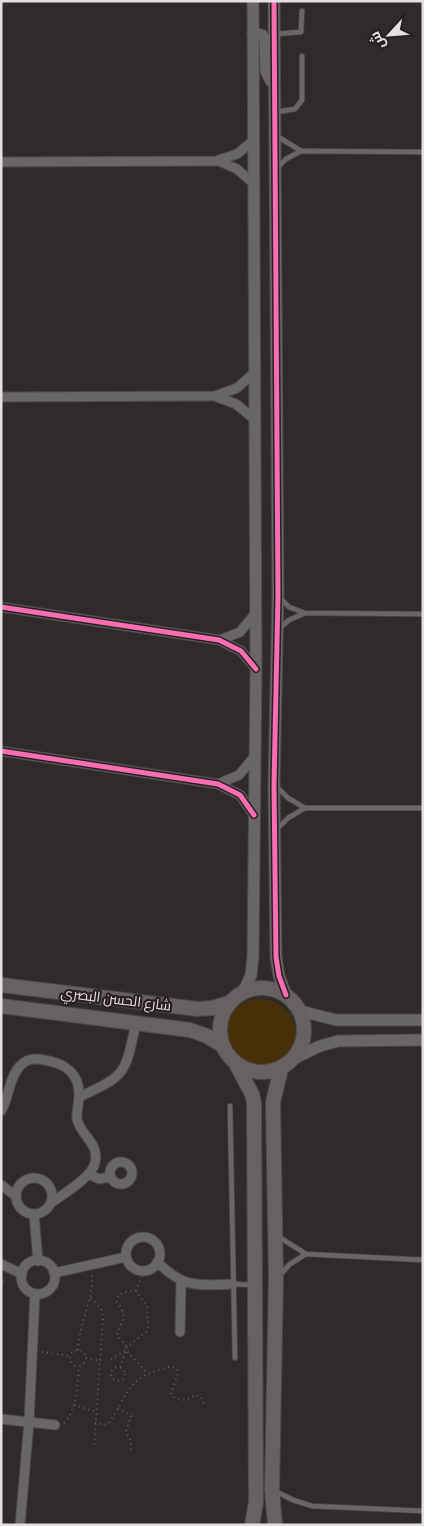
<svg xmlns="http://www.w3.org/2000/svg" width="424" height="1526" font-family="'IBM Plex Serif',Cairo,serif">
  <style>
    .green { fill: #473008 }
    .lines { fill: none; stroke-linecap: round; stroke-linejoin: round }
    .service-casing { stroke: #4d4849; stroke-width: 6 }
    .minor-casing { stroke: #4d4849; stroke-width: 11 }
    .tertiary-casing { stroke: #4d4849; stroke-width: 13 }
    .secondary-casing { stroke: #4d4849; stroke-width: 16 }
    .path { stroke: #646161; stroke-width: 2; stroke-dasharray: 1 4; stroke-linecap: butt }
    .service { stroke: #696666; stroke-width: 4.5 }
    .minor { stroke: #696666; stroke-width: 9 }
    .tertiary { stroke: #696666; stroke-width: 11 }
    .secondary { stroke: #686161; stroke-width: 14 }
    .cycleway-casing { stroke: #281f20; stroke-width: 8 }
    .cycleway { stroke: #f96db3; stroke-width: 5 }
    .labels { text-anchor: middle; dominant-baseline: central; stroke-width: 4.5; stroke-linejoin: round; paint-order: stroke }
    .street-label { font-size: 14px; fill: #e6dfe0; stroke: #281f20 }
  </style>
  <rect width="100%" height="100%" fill="#302b2b"/>
  <!-- green -->
  <circle class="green" cx="260" cy="1035" r="36"/>
  <g class="lines">
    <!-- service casing -->
    <g class="service-casing">
      <g id="service">
        <path d="M275,34L301,32L302,11"/>
        <path d="M276,112L295,109L302,100V56"/>
        <path d="M277,136L301,151"/>
        <path d="M278,167L286,159L301,151L423,152"/>
        <path d="M280,598L289,607L305,613L423,614"/>
        <path d="M280,628L289,620L303,614"/>
        <path d="M276,786L288,798L305,808"/>
        <path d="M277,829L288,818L305,808H423"/>
        <path d="M230,1106L235,1358"/>
        <path d="M279,1237L306,1254L423,1260"/>
        <path d="M280,1275L290,1264L306,1254"/>
        <path d="M233,1284L252,1285"/>
        <path d="M275,1491L293,1500L312,1506L423,1511"/>
      </g>
    </g>
    <!-- minor casing -->
    <g class="minor-casing">
      <g id="minor">
        <path d="M219,161L237,169L254,184"/>
        <path d="M1,162L216,161L237,154L253,141"/>
        <path d="M1,397L215,396L237,388L255,372"/>
        <path d="M217,397L236,404L253,418"/>
        <path d="M1,607L219,640L241,651L256,669"/>
        <path d="M220,640L240,632L254,615"/>
        <path d="M1,751L218,784L240,795L254,815"/>
        <path d="M218,784L239,775L254,757"/>
        <path d="M79,1097C127,1075 125,1074 136,1023"/>
        <path d="M1,1111C9,1098 9,1077 20,1066C27,1058 35,1058 44,1060C65,1063 80,1074 79,1096C79,1104 76,1111 77,1119C80,1135 100,1143 95,1163C92,1177 63,1194 51,1203"/>
        <circle cx="121" cy="1173" r="11"/>
        <path d="M89,1174L99,1179L110,1177"/>
        <circle cx="34" cy="1196" r="18"/>
        <path d="M1,1185L16,1196"/>
        <path d="M34,1214L38,1261"/>
        <circle cx="143" cy="1254" r="17"/>
        <circle cx="38" cy="1277" r="17"/>
        <path d="M157,1262C185,1289 197,1285 233,1284"/>
        <path d="M1,1264L22,1274"/>
        <path d="M54,1273L126,1257"/>
        <path d="M180,1332L181,1282"/>
        <path d="M1,1419L55,1425"/>
        <path d="M20,1525L29,1422L35,1294"/>
      </g>
    </g>
    <!-- tertiary casing -->
    <g class="tertiary-casing">
      <g id="tertiary">
        <path d="M274,1L278,595L274,784L276,957L279,976L286,995"/>
        <path d="M253,33L262,35L265,40L266,71L271,81"/>
        <path d="M244,991L251,975L253,957L256,669L253,1"/>
        <path d="M300,1011L336,1020H423"/>
        <path d="M295,1058L320,1046L338,1041L423,1040"/>
      </g>
    </g>
    <!-- secondary casing -->
    <g class="secondary-casing">
      <g id="secondary">
        <path d="M1,985L198,1009L212,1008L229,1003"/>
        <circle cx="262" cy="1030" r="42"/>
        <path d="M1,1006L190,1030L207,1036L223,1046"/>
        <path d="M236,1064L252,1094L254,1103L256,1502L252,1525"/>
        <path d="M275,1525L272,1490L276,1278L273,1102L281,1069"/>
      </g>
    </g>
    <!-- path -->
    <g class="path">
      <path d="M1,1287L4,1278"/>
      <path d="M136,1291L144,1271"/>
      <path d="M91,1298L101,1309L103,1317L94,1448"/>
      <path d="M78,1350C79,1323 93,1302 92,1275"/>
      <circle cx="78" cy="1358" r="8"/>
      <path d="M42,1352L70,1356"/>
      <path d="M86,1358L101,1361"/>
      <path d="M111,1359L126,1350L148,1374"/>
      <circle cx="118" cy="1374" r="7"/>
      <path d="M120,1367L127,1347L146,1332L148,1326L147,1306L136,1291L124,1292L118,1296L117,1302C130,1321 121,1318 117,1335L127,1347"/>
      <path d="M74,1405L97,1412"/>
      <path d="M118,1408L131,1416L126,1432L131,1441V1453"/>
      <path d="M64,1423C78,1409 77,1385 79,1366"/>
      <path d="M95,1423L107,1425L109,1423C126,1399 125,1382 155,1371C162,1369 168,1366 175,1367L178,1373L171,1393L173,1397L185,1400L196,1395L201,1397L204,1405"/>
    </g>
    <!-- service -->
    <use href="#service" class="service"/>
    <!-- minor -->
    <use href="#minor" class="minor"/>
    <!-- tertiary -->
    <use href="#tertiary" class="tertiary"/>
    <!-- secondary -->
    <use href="#secondary" class="secondary"/>
    <!-- cycleway casing -->
    <g class="cycleway-casing">
      <g id="cycleway">
        <path d="M274,1L278,595L274,784L276,957L279,976L286,995"/>
        <path d="M1,607L219,640L241,651L256,669"/>
        <path d="M1,751L218,784L240,795L254,815"/>
      </g>
    </g>
    <!-- cycleway -->
    <use href="#cycleway" class="cycleway"/>
  </g>
  <g class="labels">
    <!-- street labels -->
    <g class="street-label">
      <text transform="translate(116 999) rotate(7)">شارع الحسن البصري</text>
    </g>
  </g>
  <!-- border -->
  <rect width="424" height="1526" fill="none" stroke="#e6dfe0" stroke-width="5"/>
  <!-- north arrow -->
  <g transform="translate(389 35) rotate(244)" stroke="#281f20" stroke-width="4" paint-order="stroke">
  <path d="M0-4L9 19L0 12L-9 19Z" fill="#e6dfe0"/>
  <text y="-8" font-size="14" font-weight="bold" text-anchor="middle" fill="#e6dfe0">ش</text>
  </g>
</svg>
